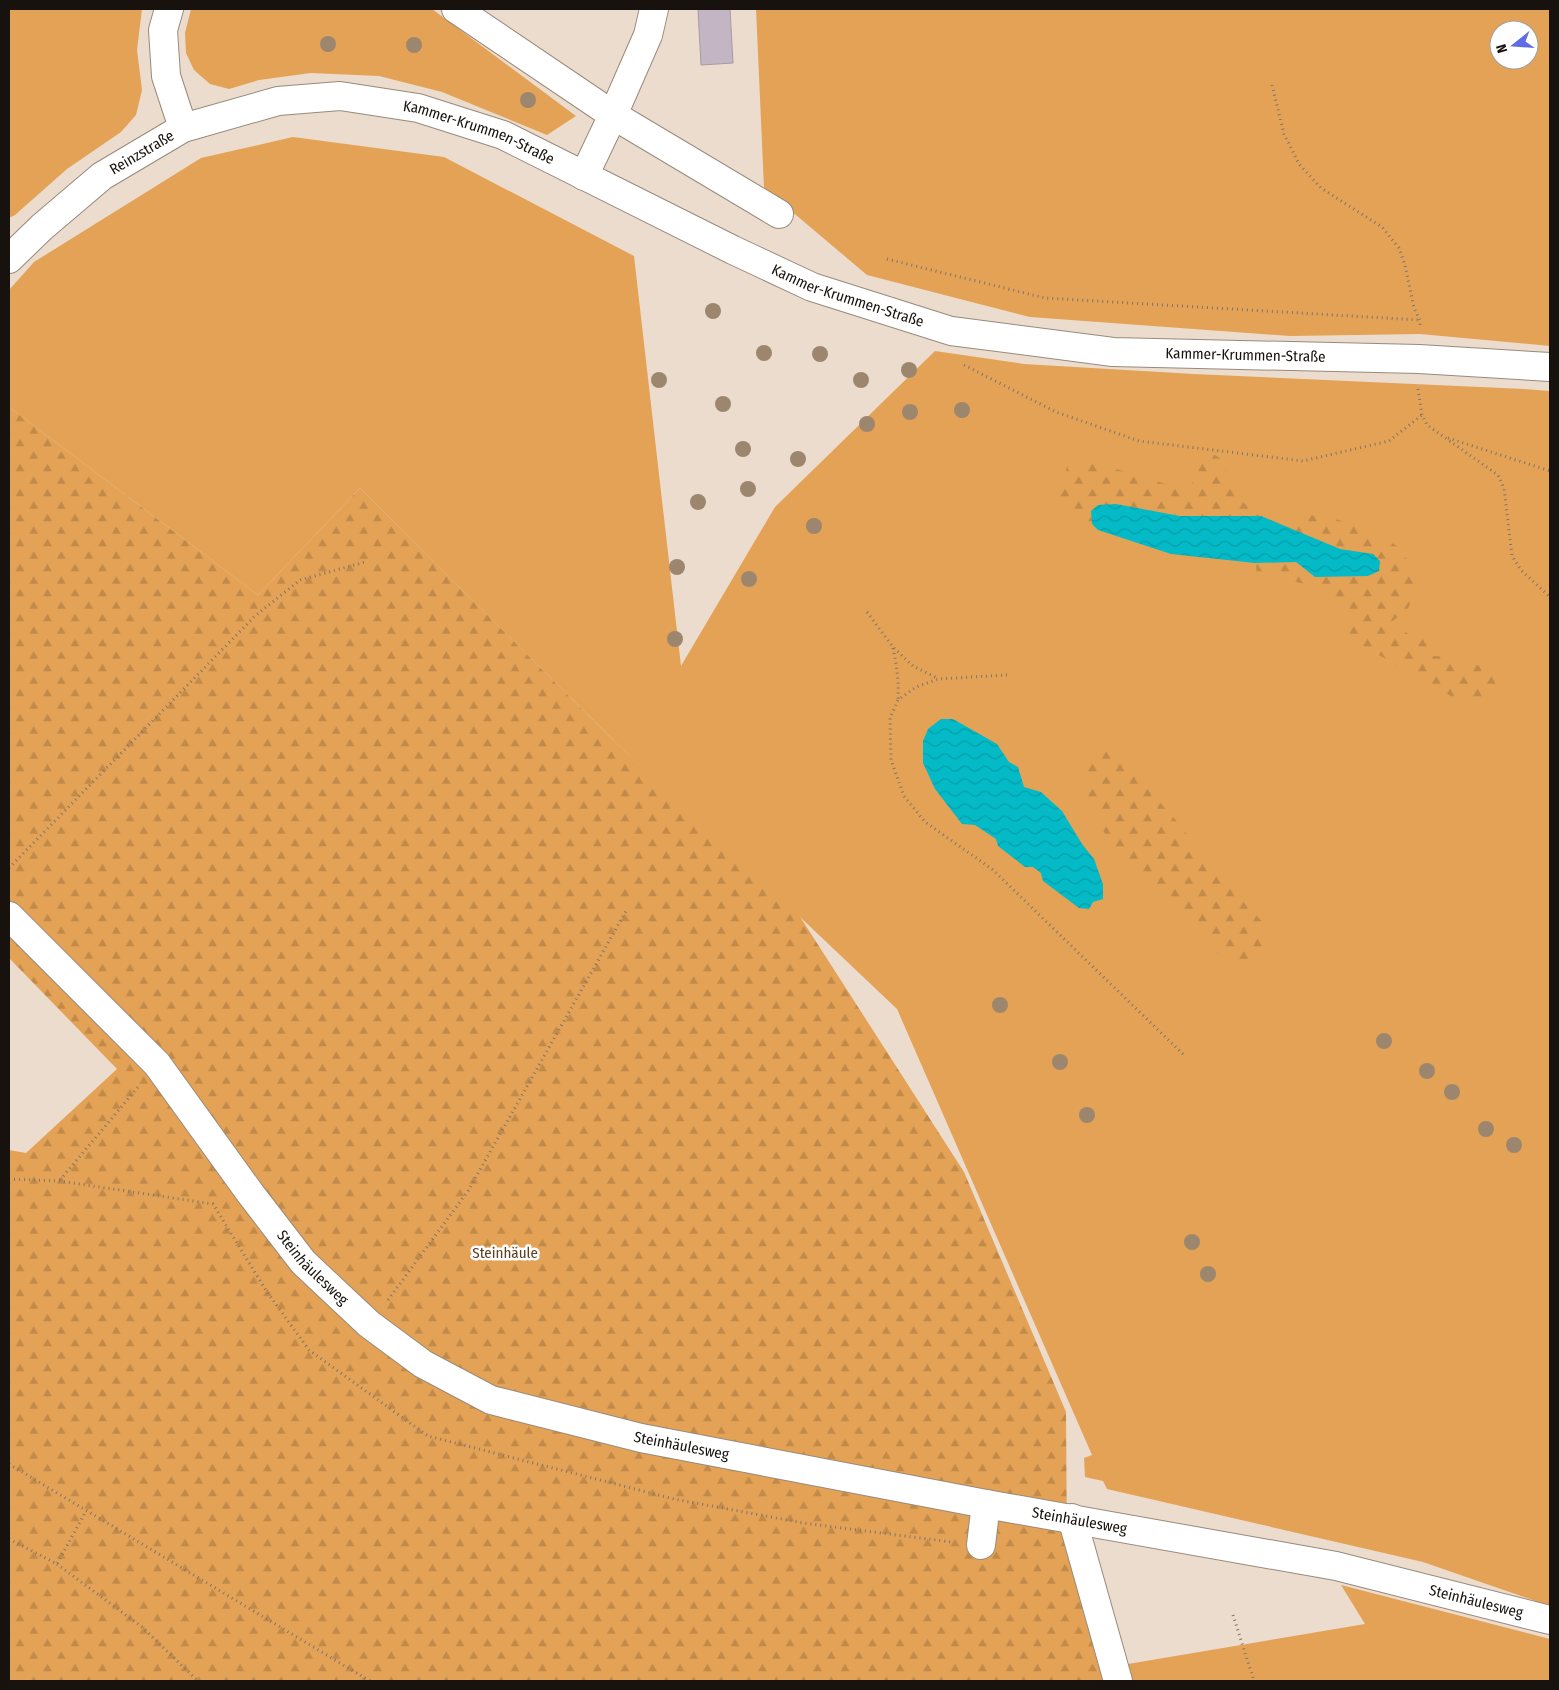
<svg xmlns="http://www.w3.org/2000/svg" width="1559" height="1690" font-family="'Fira Sans Condensed',sans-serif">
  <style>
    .green { fill: #e3a255; fill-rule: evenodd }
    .forest { fill: url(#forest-firs) }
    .water { fill: url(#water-waves) }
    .building { fill: #c3b5c4; stroke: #a799a8 }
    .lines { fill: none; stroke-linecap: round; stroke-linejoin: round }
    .minor-casing { stroke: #988a7b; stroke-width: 30 }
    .path { stroke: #7f756b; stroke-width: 3; stroke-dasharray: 1 4; stroke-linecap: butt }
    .minor { stroke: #fff; stroke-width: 28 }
    .tree { fill: #9d866e }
    .labels { text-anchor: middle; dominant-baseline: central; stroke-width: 5; stroke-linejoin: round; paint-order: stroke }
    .street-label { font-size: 15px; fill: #17120d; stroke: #fff }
    .park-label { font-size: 15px; fill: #5c4020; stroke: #fff }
  </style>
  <defs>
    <pattern id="forest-firs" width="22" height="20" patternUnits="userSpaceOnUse" patternTransform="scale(1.25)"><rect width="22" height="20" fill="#e3a255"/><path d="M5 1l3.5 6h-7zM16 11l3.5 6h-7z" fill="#c28a49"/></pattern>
    <pattern id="water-waves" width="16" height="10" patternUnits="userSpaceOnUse" patternTransform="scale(1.25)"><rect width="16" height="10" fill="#04bac6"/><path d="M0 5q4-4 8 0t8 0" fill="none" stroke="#049fa9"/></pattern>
  </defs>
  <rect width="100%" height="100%" fill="#ecdccd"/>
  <!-- green -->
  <g class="green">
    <path d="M9,9H142L137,50L142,90L136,115L121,132L67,169L15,215L9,218Z"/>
    <path d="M191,9H432L576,116L547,135L442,92L379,76L311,73L259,80L229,89L210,84L194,70L186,53L185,33Z"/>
    <path d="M756,9H1550V346L1420,334L1290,336L1030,317L867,275L764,188ZM1499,30H1529V60H1499Z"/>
    <path d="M293,137L444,157L634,256L681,666L775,507L935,351L1024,364L1194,374L1524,389L1550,391V1606L1423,1562L1107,1489L1103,1481L1085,1477L1084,1458L1092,1455L897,1009L608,735L360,488L258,595L9,407V290L34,262L201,158Z"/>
    <path d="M1341,1585L1550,1639V1681H1126L1122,1665L1365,1624Z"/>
  </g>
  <!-- forest -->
  <g class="forest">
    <path d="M9,407L258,595L360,488L608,735L797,912L964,1172L1066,1412L1067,1553L1104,1681H9V1150L26,1153L117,1069L9,958Z"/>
    <path d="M1215,455L1227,463L1225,483L1239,499L1261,516H1180L1116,504L1091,511L1092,524L1073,521L1060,497L1067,466L1093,462L1176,487L1191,485L1202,461Z"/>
    <path d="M1303,514L1332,518L1371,530L1400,548L1421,584L1407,610L1390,623L1409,634L1429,640L1433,656L1456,657L1474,665L1497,666L1502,681L1491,699H1456L1347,637L1353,615L1333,600L1305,584L1257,573L1255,563L1297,562L1315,577L1373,554L1340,549L1290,529Z"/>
    <path d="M1107,750L1136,776L1182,827L1201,857L1268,928L1262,957L1244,971L1220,956L1164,895L1118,857L1082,793L1086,763Z"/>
  </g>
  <!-- water -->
  <g class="water">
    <path d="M1116,504L1180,516H1261L1340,549L1373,554L1380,561L1379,571L1368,576L1315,577L1296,562L1255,563L1171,554L1098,530L1092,524L1091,511L1098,505Z"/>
    <path d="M941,719H953L997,744L1009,762L1018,767L1024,787L1041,792L1062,811L1082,844L1094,859L1103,884V899L1093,902L1089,909L1079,908L1043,881L1041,873L1033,867H1025L998,846L996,839L975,825L962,824L935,789L923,763V741L928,729Z"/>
  </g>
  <!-- building -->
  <path class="building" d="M698,9H730L733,63L701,65Z"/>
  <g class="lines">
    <!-- minor casing -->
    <g class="minor-casing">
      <g id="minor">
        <path d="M169,9L163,30L166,76L183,128"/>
        <path d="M456,9L613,115L584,176"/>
        <path d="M654,9L648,35L613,115L779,214"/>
        <path id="s1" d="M9,259L42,227L102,176L183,128L278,101L340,96L418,108L503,135L733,250L812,287L951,331L1113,352L1419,359L1550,367"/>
        <path id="s2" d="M9,916L157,1064L250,1193L303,1262L369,1324L423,1364L491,1400L641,1438L986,1504L1336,1566L1550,1620"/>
        <path d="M1072,1518L1118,1681"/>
        <path d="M981,1545L986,1504"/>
      </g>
    </g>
    <!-- path -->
    <g class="path">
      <path d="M1272,85L1284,134L1299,164L1321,188L1382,227L1399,248L1405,265L1414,308L1420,320V328"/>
      <path d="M887,259L1045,298L1419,320"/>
      <path d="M964,365L1056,412L1139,441L1303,461L1389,441L1422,415"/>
      <path d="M1418,389L1422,415L1427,425L1498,475L1504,488L1512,556L1521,570L1550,597"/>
      <path d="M1448,438L1550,471"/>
      <path d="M867,612L893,647L913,666L937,678"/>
      <path d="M893,648C897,666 899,682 898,700"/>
      <path d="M1007,675L938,679L916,687L898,700L890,718L891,760L904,796L925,822L992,869L1185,1056"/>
      <path d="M9,868L255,616L300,580L365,562"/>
      <path d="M9,1179L59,1181L213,1204L267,1292L309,1350L428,1436L674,1499L803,1523L951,1542"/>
      <path d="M60,1180L138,1087"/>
      <path d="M388,1300L468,1191L626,911"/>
      <path d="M9,1464L370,1681"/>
      <path d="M9,1539L57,1564L86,1511"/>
      <path d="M57,1564L142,1627L198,1681"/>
      <path d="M1233,1615L1254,1681"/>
    </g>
    <!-- minor -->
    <use href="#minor" class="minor"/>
  </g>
  <!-- trees -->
  <g class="tree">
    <circle cx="328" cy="44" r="8"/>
    <circle cx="414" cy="45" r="8"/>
    <circle cx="528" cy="100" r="8"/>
    <circle cx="713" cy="311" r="8"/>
    <circle cx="764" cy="353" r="8"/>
    <circle cx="820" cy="354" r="8"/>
    <circle cx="909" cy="370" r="8"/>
    <circle cx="659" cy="380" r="8"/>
    <circle cx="861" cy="380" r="8"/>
    <circle cx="723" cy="404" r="8"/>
    <circle cx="962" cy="410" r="8"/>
    <circle cx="910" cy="412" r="8"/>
    <circle cx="867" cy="424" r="8"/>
    <circle cx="743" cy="449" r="8"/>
    <circle cx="798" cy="459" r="8"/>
    <circle cx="748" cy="489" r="8"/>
    <circle cx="698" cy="502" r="8"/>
    <circle cx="814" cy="526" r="8"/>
    <circle cx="677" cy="567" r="8"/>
    <circle cx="749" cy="579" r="8"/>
    <circle cx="675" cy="639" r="8"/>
    <circle cx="1000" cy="1005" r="8"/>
    <circle cx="1384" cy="1041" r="8"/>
    <circle cx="1060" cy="1062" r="8"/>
    <circle cx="1427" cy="1071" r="8"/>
    <circle cx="1452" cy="1092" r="8"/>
    <circle cx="1087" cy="1115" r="8"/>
    <circle cx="1486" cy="1129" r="8"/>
    <circle cx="1514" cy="1145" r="8"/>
    <circle cx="1192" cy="1242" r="8"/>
    <circle cx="1208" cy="1274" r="8"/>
  </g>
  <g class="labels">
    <!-- street labels -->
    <g class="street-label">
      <text stroke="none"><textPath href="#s1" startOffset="524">Kammer-Krummen-Straße</textPath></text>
      <text stroke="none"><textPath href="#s1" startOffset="171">Reinzstraße</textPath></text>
      <text stroke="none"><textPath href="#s1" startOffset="929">Kammer-Krummen-Straße</textPath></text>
      <text stroke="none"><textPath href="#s1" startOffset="1334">Kammer-Krummen-Straße</textPath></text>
      <text stroke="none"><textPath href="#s2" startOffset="466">Steinhäulesweg</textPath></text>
      <text stroke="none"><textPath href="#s2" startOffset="886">Steinhäulesweg</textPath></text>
      <text stroke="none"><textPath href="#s2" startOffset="1291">Steinhäulesweg</textPath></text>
      <text stroke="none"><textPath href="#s2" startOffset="1696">Steinhäulesweg</textPath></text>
    </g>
    <!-- park labels -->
    <g class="park-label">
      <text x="505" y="1253">Steinhäule</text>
    </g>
  </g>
  <!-- border -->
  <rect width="1559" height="1690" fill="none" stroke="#17120d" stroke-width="20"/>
  <!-- north arrow -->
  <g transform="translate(1514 45) rotate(253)"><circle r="24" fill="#ffffff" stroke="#a2a09e"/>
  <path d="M0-4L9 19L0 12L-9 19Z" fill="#606ce4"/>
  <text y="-8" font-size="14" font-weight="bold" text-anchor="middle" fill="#17120d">N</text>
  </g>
</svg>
